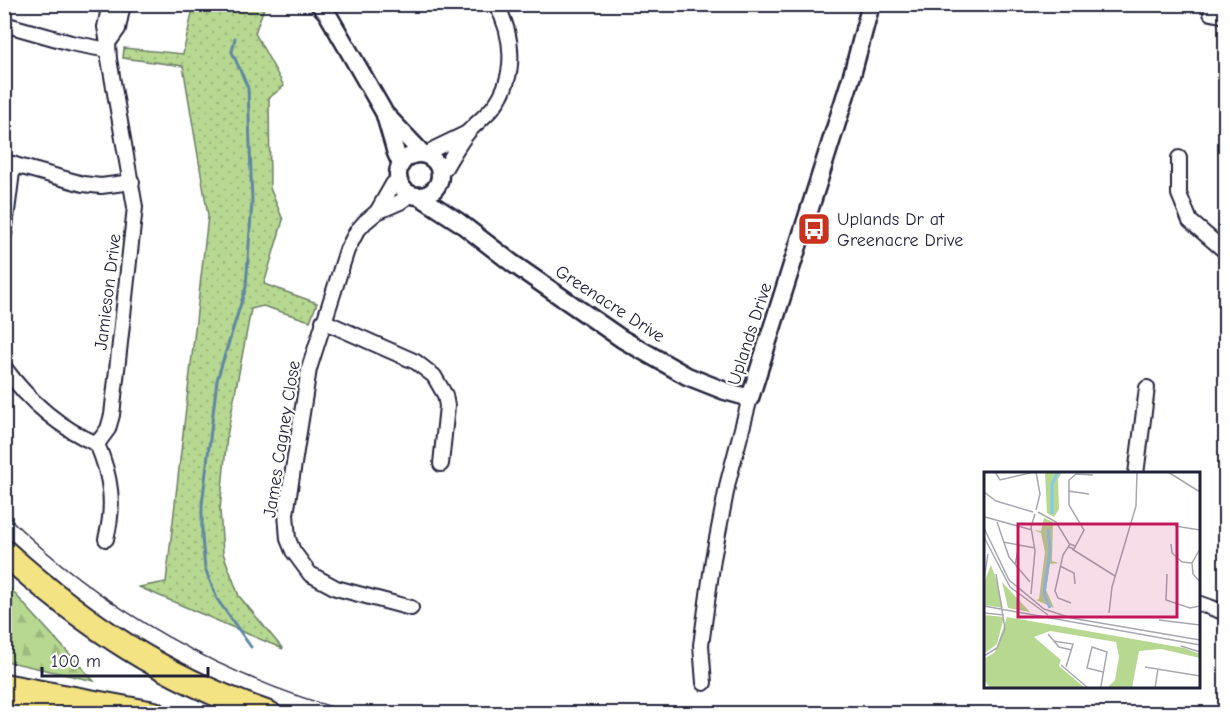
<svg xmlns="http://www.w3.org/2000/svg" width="1230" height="718" font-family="'Comic Neue',sans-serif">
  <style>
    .grass { fill: url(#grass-dots); stroke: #6c7d66; stroke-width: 1.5 }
    .forest { fill: url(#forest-firs); stroke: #6c7d66; stroke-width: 1.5 }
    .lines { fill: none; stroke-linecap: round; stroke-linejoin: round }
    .stream { stroke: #5f87a3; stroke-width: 3 }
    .minor-casing { stroke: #22223b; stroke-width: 18 }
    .tertiary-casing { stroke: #22223b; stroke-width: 21 }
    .motorway-casing { stroke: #22223b; stroke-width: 28 }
    .minor { stroke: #fff; stroke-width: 14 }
    .tertiary { stroke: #fff; stroke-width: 16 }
    .motorway { stroke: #f4e382; stroke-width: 24 }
    .tram { stroke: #22223b; stroke-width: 1.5 }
    .labels { text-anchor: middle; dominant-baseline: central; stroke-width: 4.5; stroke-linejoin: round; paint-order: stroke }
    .poi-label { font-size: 18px; fill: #22223b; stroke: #fff; text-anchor: start }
    .street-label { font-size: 18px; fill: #22223b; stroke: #fff }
    .inset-river { fill: none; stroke: #87cae8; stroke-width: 3 }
    .inset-road { fill: none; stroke: #a7a7b1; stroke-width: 1.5 }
    .view { fill: #c2185b; fill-opacity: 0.15; stroke: #c2185b; stroke-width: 3 }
    .inset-edge { fill: none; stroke: #22223b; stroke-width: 3 }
  </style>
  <defs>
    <pattern id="grass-dots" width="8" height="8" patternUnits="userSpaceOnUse" patternTransform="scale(1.5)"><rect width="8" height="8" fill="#b7d891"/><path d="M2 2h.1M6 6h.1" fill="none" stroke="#9db97e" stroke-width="1.8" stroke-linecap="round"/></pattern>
    <pattern id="forest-firs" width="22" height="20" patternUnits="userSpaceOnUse" patternTransform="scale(1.5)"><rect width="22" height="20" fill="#b7d891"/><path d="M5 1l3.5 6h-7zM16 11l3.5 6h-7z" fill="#9db97e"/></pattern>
  </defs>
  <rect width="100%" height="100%" fill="#fff"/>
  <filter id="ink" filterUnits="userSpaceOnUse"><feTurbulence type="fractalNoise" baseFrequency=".0167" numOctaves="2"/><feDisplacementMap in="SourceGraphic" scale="12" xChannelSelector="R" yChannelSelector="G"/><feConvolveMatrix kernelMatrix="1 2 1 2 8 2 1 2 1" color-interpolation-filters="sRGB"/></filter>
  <g filter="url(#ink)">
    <!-- grass -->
    <path class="grass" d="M194,4L265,5L255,33L284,86L269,98L270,188L283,220L264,284L317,303L310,321L263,306L251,309L227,436L220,510L223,553L239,596L283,649L139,587L166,582L208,216L183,66L123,58L124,48L183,54Z"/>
    <!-- forest -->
    <path class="forest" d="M4,583H5L94,681L5,661Z"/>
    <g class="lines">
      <!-- stream -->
      <path class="stream" d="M235,38L232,52L248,88L252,202L246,287L217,380L202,505V538L205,568L217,599L251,647"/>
      <!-- minor casing -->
      <g class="minor-casing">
        <g id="minor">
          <path d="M1211,13L1226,16"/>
          <path d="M4,24L71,43L108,50"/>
          <path d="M108,43L118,29L123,4"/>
          <path d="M427,155L436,148L467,133"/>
          <path d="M1179,158V194L1190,221L1226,252"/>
          <path d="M4,162L83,184L101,186L132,182"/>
          <path d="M440,172L445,168C452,156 459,143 468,132C476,123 486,116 494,106C517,76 514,36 496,4"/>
          <path d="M377,212L393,184L398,180"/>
          <path d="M4,235L13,164"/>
          <path d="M323,321L416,362L434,376L445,395L447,406L441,464"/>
          <path d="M4,367C28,400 60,428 97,444"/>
          <path d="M1136,474L1147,388"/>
          <path d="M106,539C115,505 111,476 97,444L108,429L112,415L135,207L109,59L108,43L105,27L110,4"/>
          <path d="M1198,603L1226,613"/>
          <path d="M411,608L336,588L310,574L293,551L288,539L286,514L309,369L347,250L357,231L365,222L377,212L400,202L411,194"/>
          <path d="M704,683L701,645L713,559L728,482L750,398"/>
        </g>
      </g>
      <!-- tertiary casing -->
      <g class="tertiary-casing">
        <g id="tertiary">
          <path d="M319,4L327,13L385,114L423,154"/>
          <path d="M385,115L396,153L401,164"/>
          <circle cx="419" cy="175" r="21"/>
          <path d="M419,196L459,222L512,263L622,339L687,376L725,391L750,398L852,75L871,4"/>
        </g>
      </g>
      <!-- motorway casing -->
      <g class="motorway-casing">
        <g id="motorway">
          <path d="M4,552C86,626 164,678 269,714"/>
          <path d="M4,686L154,714"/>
          <path d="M4,707L43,714"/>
        </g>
      </g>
      <!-- minor -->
      <use href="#minor" class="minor"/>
      <!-- tertiary -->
      <use href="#tertiary" class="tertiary"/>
      <!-- motorway -->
      <use href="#motorway" class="motorway"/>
      <!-- tram -->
      <path class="tram" d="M4,513C102,610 224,678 356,714"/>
    </g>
  </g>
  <!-- icons -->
  <defs>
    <g id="bus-square" transform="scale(1.725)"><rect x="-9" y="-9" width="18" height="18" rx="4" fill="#c8321e" stroke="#fff"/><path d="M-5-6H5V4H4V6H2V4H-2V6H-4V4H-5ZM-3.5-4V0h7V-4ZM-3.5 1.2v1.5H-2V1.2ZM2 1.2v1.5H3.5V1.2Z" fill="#fff"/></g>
  </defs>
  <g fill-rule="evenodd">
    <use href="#bus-square" x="814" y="229"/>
  </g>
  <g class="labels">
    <!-- poi labels -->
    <g class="poi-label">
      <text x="837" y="219">Uplands Dr at<tspan x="837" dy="21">Greenacre Drive</tspan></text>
    </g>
    <!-- street labels -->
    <g class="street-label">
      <text transform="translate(108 292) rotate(-83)">Jamieson Drive</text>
      <text transform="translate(610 304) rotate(33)">Greenacre Drive</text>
      <text transform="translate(750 334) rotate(-72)">Uplands Drive</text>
      <text transform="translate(282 439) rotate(-81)">James Cagney Close</text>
    </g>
  </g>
  <!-- overview -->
  <g transform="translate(984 472)">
    <rect width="216" height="216" fill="#fff"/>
    <path d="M61,0H78L74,7L75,37L70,45L63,41ZM60,46L69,50L68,89L75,91L66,92L62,118L70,136L52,128L55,127L61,80L57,61L50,58L57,59Z" fill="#b7d891"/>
    <path d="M7,93L13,109L19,136L0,133V110ZM18,110L46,140L24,136ZM0,143L20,145L13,172L0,182ZM23,145L200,176L216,182V186L177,177L155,179L148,216H123L131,208L135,185L132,170L66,159L50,165L77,188L75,194L101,216H6L0,208V187L11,180Z" fill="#b7d891"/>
    <path class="inset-river" d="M68,42V12L74,0M64,57L66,78L60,122L66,136"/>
    <path class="inset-road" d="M11,0L16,8L50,0M184,0L216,20M84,19L105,22M0,20L12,29L49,40M52,38L56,22L52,0M54,40L72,50L86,73M1,45L48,58M13,50L25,85L46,110M191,54L216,58M0,56L25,108L60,137L87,146L216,168M0,65L26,115L64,143M19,70L51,76M187,72L188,81L198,90L208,91M85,75L90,77L100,58L85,33V8L92,2L109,3M88,77L131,104M216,77L208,91L209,102L216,110M31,93L35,73M76,94L90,101L91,112M183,102L182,128L206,136L216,134M0,107L4,82M47,122L51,79L47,55L51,42M87,131L74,126L71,119L79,83L86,72L91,74M0,134L216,173M0,141L20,143M125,141L128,115L152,34L153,0M175,148L216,153M64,162L75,175L88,178M69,169L89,172L82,195M197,174L216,180M0,184L13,176L21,157L12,102M77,193L104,216M167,196L161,195L216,204M116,216L117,214L123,180L108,175L103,196L119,200M171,216L174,197"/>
    <path class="view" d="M34,52H193V145H34Z"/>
    <rect width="216" height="216" class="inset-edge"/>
  </g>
  <!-- margin -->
  <rect width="1230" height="718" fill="none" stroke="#fff" stroke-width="24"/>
  <rect x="12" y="12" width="1206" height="694" fill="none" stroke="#22223b" stroke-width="2" filter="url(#ink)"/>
  <!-- scale -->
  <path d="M42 667v9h166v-9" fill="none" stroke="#22223b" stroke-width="3"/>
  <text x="51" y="667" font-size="18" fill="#22223b" stroke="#ffffff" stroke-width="4.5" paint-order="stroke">100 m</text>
</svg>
